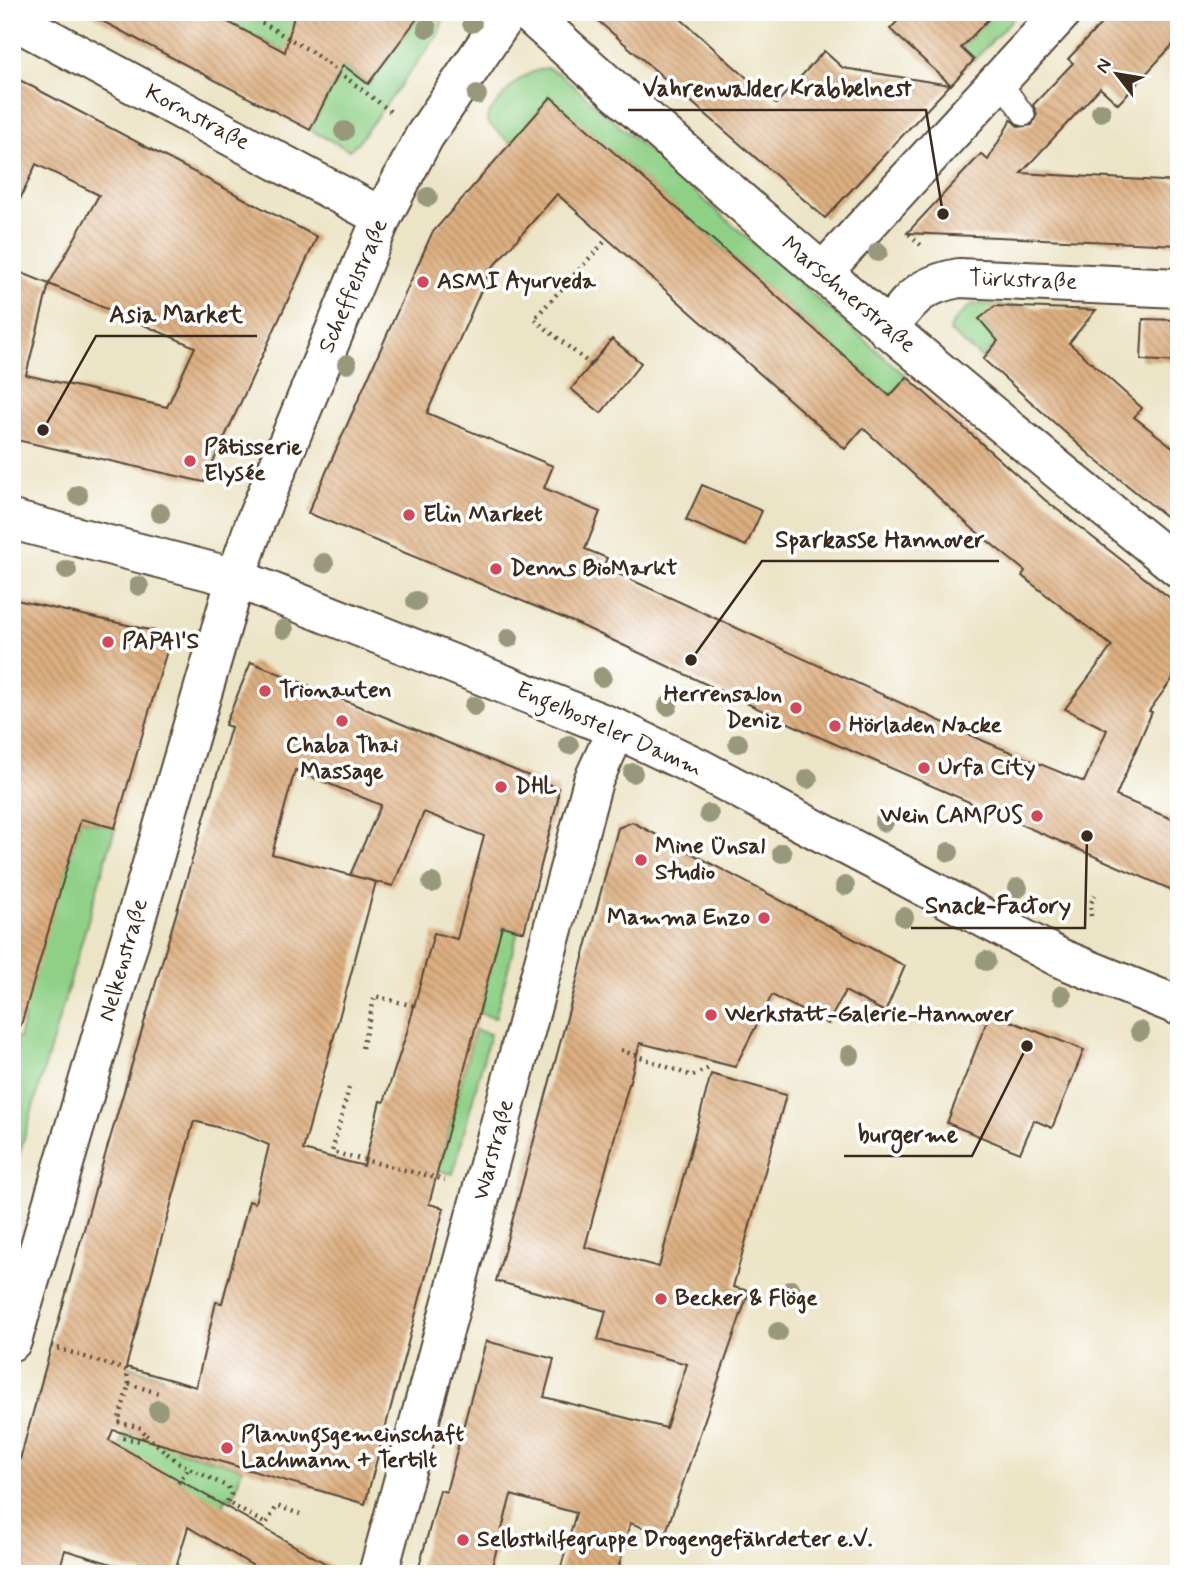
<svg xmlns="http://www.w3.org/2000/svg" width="1191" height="1586" font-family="Mynerve,sans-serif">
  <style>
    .green { fill: #8fd087; stroke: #657d52; stroke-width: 2 }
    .building { fill: url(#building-back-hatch); fill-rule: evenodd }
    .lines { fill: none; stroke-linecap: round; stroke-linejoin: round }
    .lane-casing { stroke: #564637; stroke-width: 24 }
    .street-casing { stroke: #564637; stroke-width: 42 }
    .path { stroke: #564637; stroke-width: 4.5; stroke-dasharray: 2 5; stroke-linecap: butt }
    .lane { stroke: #fff; stroke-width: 21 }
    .street { stroke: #fff; stroke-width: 38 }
    .tree { fill: #98997b }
    .poi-dot { fill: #d1495b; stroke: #fff; stroke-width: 2.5 }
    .labels { text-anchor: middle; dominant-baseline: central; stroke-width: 7; stroke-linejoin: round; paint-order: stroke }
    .street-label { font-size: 23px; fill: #3b2a1e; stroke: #fff }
    .poi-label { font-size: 23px; font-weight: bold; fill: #3b2a1e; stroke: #fff; text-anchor: start }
    .leader { fill: none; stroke: #3b2a1e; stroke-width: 2.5 }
    .callout-dot { fill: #3b2a1e; stroke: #fff; stroke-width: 2.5 }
    .callout-label { font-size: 24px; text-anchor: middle; font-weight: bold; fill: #3b2a1e; stroke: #fff; stroke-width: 7; stroke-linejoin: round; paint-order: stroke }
  </style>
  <defs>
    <pattern id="building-back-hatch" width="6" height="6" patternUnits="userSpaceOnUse" patternTransform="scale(1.75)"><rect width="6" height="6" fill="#ddaf81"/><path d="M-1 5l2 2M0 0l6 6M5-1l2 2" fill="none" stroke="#b48f69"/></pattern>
  </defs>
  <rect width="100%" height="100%" fill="#fff"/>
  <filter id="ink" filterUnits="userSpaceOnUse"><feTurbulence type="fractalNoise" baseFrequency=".0143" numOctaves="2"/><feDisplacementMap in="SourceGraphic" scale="14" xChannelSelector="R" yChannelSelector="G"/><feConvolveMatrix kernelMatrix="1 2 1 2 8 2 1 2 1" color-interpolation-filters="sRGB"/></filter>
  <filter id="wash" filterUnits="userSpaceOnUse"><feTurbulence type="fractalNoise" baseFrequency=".00686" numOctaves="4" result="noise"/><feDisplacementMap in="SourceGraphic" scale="28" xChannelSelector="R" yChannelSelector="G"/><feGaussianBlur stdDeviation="1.57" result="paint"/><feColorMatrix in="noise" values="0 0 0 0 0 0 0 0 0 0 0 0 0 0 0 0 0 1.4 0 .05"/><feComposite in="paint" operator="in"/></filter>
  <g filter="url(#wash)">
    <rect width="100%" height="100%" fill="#ece4c6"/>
    <!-- green -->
    <g class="green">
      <path d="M209,12H295L292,26L368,84L422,12H446L438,35L358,142L349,150L310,130L336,78Z"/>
      <path d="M995,12H1019L974,60L961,48Z"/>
      <path d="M547,68L560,74L907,377L890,396L551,98L511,143L488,123L487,116C505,94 517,73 547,68Z"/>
      <path d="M972,304L1029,307L1015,323L983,319L984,325L999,340L983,359L950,332L953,322Z"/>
      <path d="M81,819L115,828L12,1179V1047L15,1038H19L25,1016L22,1014Z"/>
      <path d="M501,926L518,931L495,1018L479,1013Z"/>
      <path d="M475,1030L490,1034L453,1174L438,1170Z"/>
      <path d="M126,1365L163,1377L155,1403L187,1412L177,1450L242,1468L233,1499L227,1497L223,1506L114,1465L124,1432L120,1369Z"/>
    </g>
    <g id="blocks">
      <!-- building -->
      <g class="building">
        <path d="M85,12H209L285,52L295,12H422L368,84L343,65L310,130Z"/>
        <path d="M588,12H673L776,104L824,51L843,68L950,85L825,218Z"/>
        <path d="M906,12H995L961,48L974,60L951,85L890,29Z"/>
        <path d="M1112,12H1179V38L1118,104L1100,88L1021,173L1179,182V245L907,233L981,154L988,160L1011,120L1019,127L1032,125L1037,114L1033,105L1073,63L1068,59Z"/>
        <path d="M12,76L317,237L204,482L12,439V269L49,284L99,195L36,164L12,217ZM49,284L195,347L167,407L26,375Z"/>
        <path d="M551,97L890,396L907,377L1045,500L1179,605V670L1149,711L1152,712L1116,796L1179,822V893L810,733L578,624L308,513L432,233ZM557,194L845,449L863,428L973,529L1025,571L1022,576L1112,646L1065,709L1107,730L1084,782L986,742L603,567L607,558L585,549L600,512L544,488L553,466L427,413L490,270Z"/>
        <path d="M995,306L1096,310L1069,343L1142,408L1134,417L1179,452V527L1096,460L983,359L998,341L979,319Z"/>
        <path d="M1143,319L1179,320V362L1141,360Z"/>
        <path d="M612,339L641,363L601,413L571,389Z"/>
        <path d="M702,485L762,511L746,546L686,520Z"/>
        <path d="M12,599L158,632L168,647L115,828L81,819L21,1025L12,1024Z"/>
        <path d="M251,662L558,788V799L524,932L502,926L429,1204L444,1208L365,1504L113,1430L109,1440L344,1574H267L188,1527L174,1574H145L65,1550L58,1574H12V1488L94,1193L231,727L225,725ZM295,770L381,805L350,875L393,886L424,812L484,836L457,939L434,933L407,1032L384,1102L380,1101L364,1166L303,1150L376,882L272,854ZM194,1121L243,1134L269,1145L255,1203L249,1201L222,1303L216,1302L196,1387L126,1367Z"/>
        <path d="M632,822L905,966L885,1012L845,991L828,1024L772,995L735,1067L640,1043L585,1247L659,1267L711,1074L786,1095L733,1287L749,1291L665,1535L630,1523L617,1574H559L576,1513L511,1495L490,1574H417L440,1490L446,1492L486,1341L554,1359L544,1397L666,1428L687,1364L598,1340L606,1311L496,1281L618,828Z"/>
        <path d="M990,1013L1084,1050L1052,1128L1034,1120L1020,1153L947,1123Z"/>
      </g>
    </g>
  </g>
  <g filter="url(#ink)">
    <use href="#blocks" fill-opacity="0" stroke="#564637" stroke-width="2"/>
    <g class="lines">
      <!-- lane casing -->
      <g class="lane-casing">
        <path id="lane" d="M1000,81L1024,115"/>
      </g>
      <!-- street casing -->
      <g class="street-casing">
        <g id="street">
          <path d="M527,12C739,204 956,389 1179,568"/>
          <path d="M12,19L382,217"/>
          <path d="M822,273L1062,12"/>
          <path d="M887,329C912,298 918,286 959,278L1179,288"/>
          <path d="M12,520L236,578L617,729L701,769L1060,958L1179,1006"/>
          <path d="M12,1341L236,578L256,520L382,217L424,137L508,12"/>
          <path d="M378,1574L593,781L617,729"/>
        </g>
      </g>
      <!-- path -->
      <g class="path">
        <path d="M244,12L312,52L394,114"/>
        <path d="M909,234L923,247"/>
        <path d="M591,365L534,319L607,239"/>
        <path d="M1091,916L1090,905L1095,895"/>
        <path d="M362,1048L375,996L414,1006"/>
        <path d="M621,1050L692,1076L709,1068"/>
        <path d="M349,1088L332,1152L445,1180"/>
        <path d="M51,1346L126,1370L129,1384L118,1422L141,1428L146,1435L141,1441L123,1438"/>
        <path d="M129,1384L158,1393"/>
        <path d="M146,1435L177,1462L228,1487L231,1494L227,1502L266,1524L277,1506L300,1514"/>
        <path d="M178,1483L188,1469"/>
      </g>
      <!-- lane -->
      <use href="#lane" class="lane"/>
      <!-- street -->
      <use href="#street" class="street"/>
    </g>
    <!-- trees -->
    <g class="tree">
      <circle cx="472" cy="23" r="10"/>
      <circle cx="427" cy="28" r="10"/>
      <circle cx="477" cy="95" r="10"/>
      <circle cx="1101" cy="112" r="10"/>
      <circle cx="344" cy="131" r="10"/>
      <circle cx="428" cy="197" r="10"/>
      <circle cx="878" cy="252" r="10"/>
      <circle cx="347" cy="364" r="10"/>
      <circle cx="78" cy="495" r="10"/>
      <circle cx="160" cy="513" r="10"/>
      <circle cx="324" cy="563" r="10"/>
      <circle cx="67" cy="570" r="10"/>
      <circle cx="139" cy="586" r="10"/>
      <circle cx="416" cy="601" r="10"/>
      <circle cx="284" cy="629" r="10"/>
      <circle cx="509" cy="638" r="10"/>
      <circle cx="602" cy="677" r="10"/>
      <circle cx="474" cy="706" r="10"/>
      <circle cx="668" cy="706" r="10"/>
      <circle cx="738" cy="743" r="10"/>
      <circle cx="569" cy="745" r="10"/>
      <circle cx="633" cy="773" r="10"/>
      <circle cx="808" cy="779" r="10"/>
      <circle cx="709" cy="814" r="10"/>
      <circle cx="884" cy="822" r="10"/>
      <circle cx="949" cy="852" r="10"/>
      <circle cx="782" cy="853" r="10"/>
      <circle cx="432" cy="883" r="10"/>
      <circle cx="845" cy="886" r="10"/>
      <circle cx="1018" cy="888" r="10"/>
      <circle cx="904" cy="917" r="10"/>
      <circle cx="986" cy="961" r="10"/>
      <circle cx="1062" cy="995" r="10"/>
      <circle cx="1140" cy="1031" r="10"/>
      <circle cx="850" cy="1055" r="10"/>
      <circle cx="791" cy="1290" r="10"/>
      <circle cx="778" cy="1332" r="10"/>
      <circle cx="158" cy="1410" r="10"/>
    </g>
  </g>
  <!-- markers -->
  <g class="poi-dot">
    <circle cx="423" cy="282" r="7"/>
    <circle cx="190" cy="461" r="7"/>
    <circle cx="409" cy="515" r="7"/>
    <circle cx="496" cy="569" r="7"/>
    <circle cx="108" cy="642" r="7"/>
    <circle cx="265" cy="691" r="7"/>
    <circle cx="796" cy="708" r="7"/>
    <circle cx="342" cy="721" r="7"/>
    <circle cx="835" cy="726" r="7"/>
    <circle cx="924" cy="768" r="7"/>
    <circle cx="501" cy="787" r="7"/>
    <circle cx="1037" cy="816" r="7"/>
    <circle cx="641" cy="860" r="7"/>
    <circle cx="764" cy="918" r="7"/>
    <circle cx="711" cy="1015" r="7"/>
    <circle cx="661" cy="1299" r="7"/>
    <circle cx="227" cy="1448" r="7"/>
    <circle cx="463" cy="1540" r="7"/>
  </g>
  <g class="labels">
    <!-- street labels -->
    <g class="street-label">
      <text transform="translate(197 118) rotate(28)">Kornstraße</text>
      <text transform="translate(1023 281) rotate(2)">Türkstraße</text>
      <text transform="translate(354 286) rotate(-67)">Scheffelstraße</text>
      <text transform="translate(848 295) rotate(40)">Marschnerstraße</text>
      <text transform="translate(609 730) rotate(24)">Engelbosteler Damm</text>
      <text transform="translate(124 960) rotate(-74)">Nelkenstraße</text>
      <text transform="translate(494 1150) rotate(-75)">Warstraße</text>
    </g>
    <!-- poi labels -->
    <g class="poi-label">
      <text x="437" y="282">ASMI Ayurveda</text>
      <text x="204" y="448">Pâtisserie<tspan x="204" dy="26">Elysée</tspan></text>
      <text x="423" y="515">Elin Market</text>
      <text x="510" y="569">Denns BioMarkt</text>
      <text x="122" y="642">PAPAI'S</text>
      <text x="279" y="691">Trionauten</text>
      <text x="782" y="695" text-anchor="end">Herrensalon<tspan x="782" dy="26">Deniz</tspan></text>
      <text x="849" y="726">Hörladen Nacke</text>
      <text x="342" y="746" text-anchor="middle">Chaba Thai<tspan x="342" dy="26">Massage</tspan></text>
      <text x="938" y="768">Urfa City</text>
      <text x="515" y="787">DHL</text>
      <text x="1023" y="816" text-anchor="end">Wein CAMPUS</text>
      <text x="655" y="847">Mine Ünsal<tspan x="655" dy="26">Studio</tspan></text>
      <text x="750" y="918" text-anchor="end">Mamma Enzo</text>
      <text x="725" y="1015">Werkstatt-Galerie-Hannover</text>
      <text x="675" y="1299">Becker &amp; Flöge</text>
      <text x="241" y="1435">Planungsgemeinschaft<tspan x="241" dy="26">Lachmann + Tertilt</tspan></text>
      <text x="477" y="1540">Selbsthilfegruppe Drogengefährdeter e.V.</text>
    </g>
  </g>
  <!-- callouts -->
  <path class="leader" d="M943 214L926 110H628M43 430L96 336H257M691 660L762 561H999M1087 836L1085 928H911M1027 1046L972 1156H844"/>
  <g class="callout-dot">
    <circle cx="943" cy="214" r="7"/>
    <circle cx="43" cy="430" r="7"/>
    <circle cx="691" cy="660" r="7"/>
    <circle cx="1087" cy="836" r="7"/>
    <circle cx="1027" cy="1046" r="7"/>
  </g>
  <g class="callout-label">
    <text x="777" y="96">Vahrenwalder Krabbelnest</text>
    <text x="176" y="322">Asia Market</text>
    <text x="880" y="547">Sparkasse Hannover</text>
    <text x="998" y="913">Snack-Factory</text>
    <text x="908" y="1142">burgerme</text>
  </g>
  <!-- margin -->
  <rect width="1191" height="1586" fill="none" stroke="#fff" stroke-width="42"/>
  <!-- north arrow -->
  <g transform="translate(1117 74) rotate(301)" stroke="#ffffff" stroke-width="5" paint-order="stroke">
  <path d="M0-5L12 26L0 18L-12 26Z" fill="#3b2a1e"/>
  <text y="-10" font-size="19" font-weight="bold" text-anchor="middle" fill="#3b2a1e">N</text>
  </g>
</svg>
